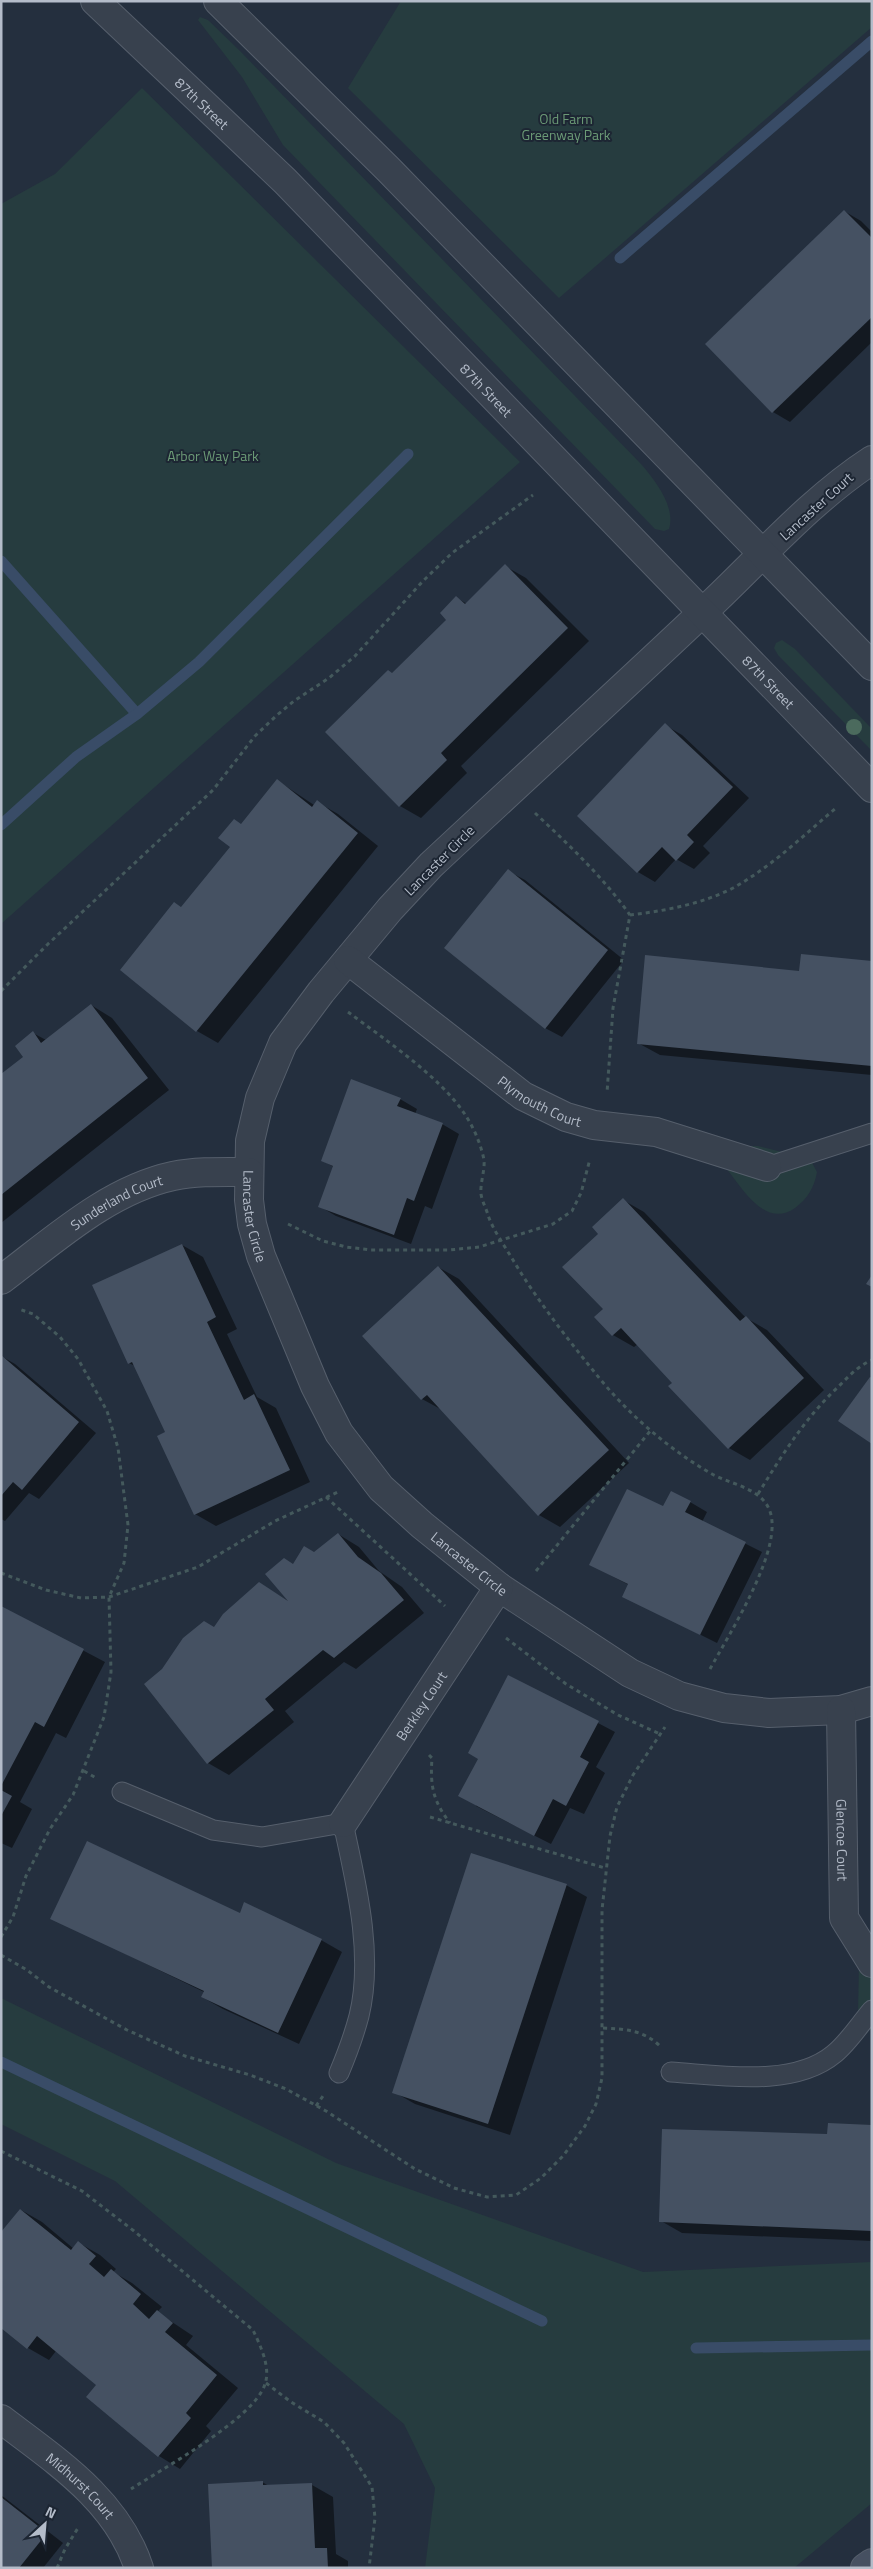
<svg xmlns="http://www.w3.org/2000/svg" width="873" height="2569" font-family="'Titillium Web',sans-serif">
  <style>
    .green { fill: #263c3f }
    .shadow { fill: #0007 }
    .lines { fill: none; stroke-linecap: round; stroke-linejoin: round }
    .stream { stroke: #394c67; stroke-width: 11 }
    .building { fill: #455162 }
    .service-casing { stroke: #565f6c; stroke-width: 21 }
    .minor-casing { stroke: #565f6c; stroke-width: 30 }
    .tertiary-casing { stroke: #565f6c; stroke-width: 30 }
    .secondary-casing { stroke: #565f6c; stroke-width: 30 }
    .path { stroke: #44595c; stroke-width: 3; stroke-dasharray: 4 4; stroke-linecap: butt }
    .service { stroke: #38414e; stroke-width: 19 }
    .minor { stroke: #38414e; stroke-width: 28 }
    .tertiary { stroke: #38414e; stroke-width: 28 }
    .secondary { stroke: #465061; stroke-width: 28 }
    .tree { fill: #4b6a5d }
    .labels { text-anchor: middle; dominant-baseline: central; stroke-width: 4; stroke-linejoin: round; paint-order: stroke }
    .street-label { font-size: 14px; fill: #b4bcc9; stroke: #1d2633 }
    .park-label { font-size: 14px; fill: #6b9a76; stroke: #1d2633 }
  </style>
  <rect width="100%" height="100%" fill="#242f3e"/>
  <!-- green -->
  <g class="green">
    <path d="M401,1H872V27L559,298L348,88Z"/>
    <path d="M200,17L208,20L240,51L641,464C655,480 676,507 669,529L664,531L655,529L283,145L242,77L198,20Z"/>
    <path d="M142,88L520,462L1,924V204L55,174Z"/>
    <path d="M782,640L795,649L872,729V751L778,655L774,648L776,643Z"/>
    <path d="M738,1146H758L810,1159L817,1172C814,1188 808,1198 795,1208C765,1229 742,1188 726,1168Z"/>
    <path d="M872,1942V2031L863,2024L858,2013L859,1965Z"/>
    <path d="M1,1998L336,2163L643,2272L872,2262V2503L794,2568H425L435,2488L404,2424L115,2181L1,2124Z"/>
  </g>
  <!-- shadow -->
  <g class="shadow">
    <path d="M844,211L861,221L872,232V342L790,422L773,412Z"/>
    <path d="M505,566L526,578L589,641L461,766L467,773L421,818L400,806L393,674L448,620L457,598L467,604Z"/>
    <path d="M665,725L682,735L749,798L703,846L710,853L694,869L676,859L655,882L638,872Z"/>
    <path d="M278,781L314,805L317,802L338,814L378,846L218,1043L197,1031L121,970L175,903L182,908L231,847L242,825Z"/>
    <path d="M508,871L525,880L624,960L562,1037L545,1028Z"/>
    <path d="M646,956L800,972L872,962V1075L660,1055L638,1043Z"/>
    <path d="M91,1005L112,1018L169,1090L1,1223V1076L25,1057L33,1033L46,1040Z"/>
    <path d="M400,1099L417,1109L415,1114L442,1124L459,1134L432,1209L425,1206L411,1244L336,1216L319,1206L334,1167L323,1161Z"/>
    <path d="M623,1200L644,1212L746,1318L767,1330L824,1390L750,1460L729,1448L674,1383L638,1344L634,1347L613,1335L596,1317L604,1309L600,1234Z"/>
    <path d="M182,1245L203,1257L237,1329L227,1334L257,1397L276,1408L310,1482L216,1526L195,1514L166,1433L135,1366L129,1363Z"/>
    <path d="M438,1267L459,1279L629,1463L560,1527L539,1515L444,1411L422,1399Z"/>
    <path d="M1,1356L15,1364L96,1433L39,1499L29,1493L5,1521L1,1519Z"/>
    <path d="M690,1502L707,1512L702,1522L762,1552L717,1643L623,1596L629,1585L591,1565L664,1508Z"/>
    <path d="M338,1534L359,1547L379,1571L402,1587L424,1613L356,1669L344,1662L285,1711L294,1722L229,1775L208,1763L146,1684L214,1629L259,1583L288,1601L293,1565L315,1554Z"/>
    <path d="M1,1607L105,1662L66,1738L56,1733L20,1802L32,1809L12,1848L1,1843Z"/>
    <path d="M509,1676L615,1732L596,1767L605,1773L584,1814L570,1808L551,1844L476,1806L479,1759Z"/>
    <path d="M566,1885L587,1897L510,2135L415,2104L394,2092Z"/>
    <path d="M52,1918L321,1940L342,1952L299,2044L223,2009L202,1997L204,1992Z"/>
    <path d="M872,2126V2241L682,2233L661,2221L829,2136Z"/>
    <path d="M21,2210L42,2222L74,2249L79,2243L100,2255L116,2269L113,2272L132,2283L162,2307L157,2312L193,2336L186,2345L238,2388L206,2426L211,2431L180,2469L159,2456L87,2397L98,2385L56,2351L49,2360L28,2348Z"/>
    <path d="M262,2482L269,2486L312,2485L333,2497L336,2554L348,2561V2568H213Z"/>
    <path d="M1,2495L63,2543L43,2568H1Z"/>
  </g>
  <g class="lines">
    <!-- stream -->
    <g class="stream">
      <path d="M620,258L872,41"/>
      <path d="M1,561L137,714"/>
      <path d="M1,825L76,757L137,714L199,662L408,454"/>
      <path d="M1,2062L542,2321"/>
      <path d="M696,2348L872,2345"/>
    </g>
  </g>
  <!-- building -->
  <g class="building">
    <path d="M844,210L872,238V317L772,413L705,344Z"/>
    <path d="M505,564L568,628L441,753L447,760L399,807L325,732L388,670L392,673L446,620L440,613L456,596L465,604Z"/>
    <path d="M665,723L733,787L687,835L694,842L676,861L662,847L637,873L577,816Z"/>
    <path d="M277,779L312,807L317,800L358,833L196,1032L120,970L174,902L181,907L230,847L218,838L234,819L241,824Z"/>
    <path d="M508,869L608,950L545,1029L444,948Z"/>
    <path d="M801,954L872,961V1066L637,1044L645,955L799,971Z"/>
    <path d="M91,1004L148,1078L1,1195V1074L23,1057L15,1046L33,1031L41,1043Z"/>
    <path d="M351,1079L401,1098L397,1106L443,1123L414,1201L407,1198L394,1235L318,1207L333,1166L321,1161Z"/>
    <path d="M623,1198L740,1321L746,1316L804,1378L728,1449L668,1386L672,1383L621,1328L612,1336L594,1317L603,1309L562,1267L598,1234L592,1227Z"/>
    <path d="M182,1244L216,1317L207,1322L244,1400L254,1394L290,1470L194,1515L157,1436L165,1432L132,1362L128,1364L92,1285Z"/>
    <path d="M438,1266L609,1450L538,1516L427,1395L421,1400L362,1336Z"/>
    <path d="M872,1275V1287L866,1284Z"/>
    <path d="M1,1355L79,1422L22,1490L13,1482L1,1496Z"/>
    <path d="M870,1377L872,1378V1444L838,1421Z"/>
    <path d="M627,1489L663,1506L671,1491L691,1501L685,1512L746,1542L700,1635L622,1597L628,1584L589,1565Z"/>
    <path d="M338,1533L358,1557L381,1573L404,1600L334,1658L323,1650L265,1699L274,1710L207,1764L144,1684L162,1669L183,1638L204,1621L214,1627L223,1614L259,1582L288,1601L265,1574L284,1558L293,1564L304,1546L314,1552Z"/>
    <path d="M1,1606L84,1649L44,1727L35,1722L1,1786Z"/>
    <path d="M508,1675L599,1721L580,1757L589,1762L566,1806L553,1799L534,1836L458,1796L478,1759L468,1753Z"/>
    <path d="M1,1790L12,1796L1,1816Z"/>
    <path d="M87,1841L240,1913L244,1902L322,1939L278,2033L201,1997L204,1991L50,1919Z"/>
    <path d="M471,1853L567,1884L488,2124L392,2093Z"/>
    <path d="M828,2123L872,2125V2231L659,2222L662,2129L827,2134Z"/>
    <path d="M20,2209L71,2250L78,2241L96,2256L89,2264L104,2277L111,2269L141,2294L133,2304L149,2319L157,2310L173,2323L165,2332L217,2375L186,2413L191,2418L158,2457L86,2397L96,2385L37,2336L27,2349L1,2328V2232Z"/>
    <path d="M263,2481V2485L312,2483L315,2548H327L328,2568H212L208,2484Z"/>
    <path d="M1,2497L47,2533L19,2568H1Z"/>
  </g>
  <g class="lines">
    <!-- service casing -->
    <g class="service-casing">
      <g id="service">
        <path d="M767,1167L872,1133"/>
        <path d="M122,1792L213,1830L262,1837L343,1823C356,1883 374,1955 359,2016C354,2035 347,2054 339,2073"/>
        <path d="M671,2072C720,2075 793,2088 834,2054C848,2043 860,2024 872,2010"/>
      </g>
    </g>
    <!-- minor casing -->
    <g class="minor-casing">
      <g id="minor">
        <path id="s1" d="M872,460C809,501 758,561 703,612C613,697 521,781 431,865L390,909L321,992L283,1043L260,1098L250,1141L249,1200L252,1224L261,1256L315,1386L339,1433L381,1488L422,1525L499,1587L630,1673L679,1696L724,1708L769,1713L841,1710L872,1701"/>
        <path id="s2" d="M348,960L523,1096L566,1117L594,1125L656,1132L767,1167"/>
        <path id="s3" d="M1,1280C53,1241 108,1190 173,1176C197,1171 223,1172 249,1172"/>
        <path id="s4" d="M841,1710L844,1918L872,1963"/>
        <path id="s5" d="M343,1823L499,1587"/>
        <path id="s6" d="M1,2419C56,2461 117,2500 139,2568"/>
      </g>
    </g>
    <!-- tertiary casing -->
    <g class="tertiary-casing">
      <g id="tertiary">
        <path id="s7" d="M95,1L285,181L872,788"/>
        <path d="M218,1L388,169L872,666"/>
      </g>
    </g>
    <!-- secondary casing -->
    <g class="secondary-casing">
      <path id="secondary" d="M865,2568L872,2563"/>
    </g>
    <!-- path -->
    <g class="path">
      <path d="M535,813C569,845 603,877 630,915L613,1008L607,1093"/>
      <path d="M630,915C664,911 702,904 733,888C771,867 803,836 836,808"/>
      <path d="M1,991L48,944L213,790L255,736L276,716L294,701L329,678L355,656L423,581L452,553L533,495"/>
      <path d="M348,1012C384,1039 438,1075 464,1113C473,1126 481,1144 484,1160C485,1171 480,1183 481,1194C482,1201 486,1208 488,1215C493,1230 504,1245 513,1260C537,1300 566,1337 596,1374C627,1413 668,1449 712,1474C730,1484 760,1488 769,1509C786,1546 729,1634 710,1669"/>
      <path d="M288,1224L323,1241L346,1247L371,1250H449L479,1247L553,1224L572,1211L581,1193L590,1159"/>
      <path d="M758,1494C782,1455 805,1418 839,1386C849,1376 858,1366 872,1360"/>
      <path d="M326,1497L445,1606"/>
      <path d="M536,1571L651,1430"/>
      <path d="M1,1573L46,1590L81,1598L109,1597L198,1567L275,1521L340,1491"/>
      <path d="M506,1638L566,1684L618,1715L660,1734"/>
      <path d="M429,1755L432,1758C430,1786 433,1801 450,1823"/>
      <path d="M84,1771L96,1778"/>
      <path d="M430,1817L605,1868"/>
      <path d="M1,1937L13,1917L26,1876L50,1829L73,1795L104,1717L111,1672L109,1597L124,1563L128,1525L118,1448L107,1411L78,1359L60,1337L33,1314L19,1309"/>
      <path d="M1,1955L27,1970L49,1987L127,2030L185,2056L250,2075L286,2089L326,2111L415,2169L454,2188L487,2197L516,2195L541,2178L563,2156L585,2126L596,2104L602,2078V1910L610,1836L617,1807L633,1775L665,1727"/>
      <path d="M603,2028C625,2029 643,2030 660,2046"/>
      <path d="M316,2106L323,2096"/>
      <path d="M1,2151L82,2191L134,2231L253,2330C260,2345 271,2367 265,2384C255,2418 162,2469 131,2489"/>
      <path d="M266,2383L291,2402L324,2422L344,2443L372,2487L375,2518L369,2568"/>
      <path d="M57,2568L65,2549L78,2528"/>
    </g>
    <!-- service -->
    <use href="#service" class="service"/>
    <!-- minor -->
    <use href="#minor" class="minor"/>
    <!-- tertiary -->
    <use href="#tertiary" class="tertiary"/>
    <!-- secondary -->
    <use href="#secondary" class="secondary"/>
  </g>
  <!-- trees -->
  <circle class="tree" cx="854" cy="727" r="8"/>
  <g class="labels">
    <!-- street labels -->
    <g class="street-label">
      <text stroke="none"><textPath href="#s7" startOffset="148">87th Street</textPath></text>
      <text stroke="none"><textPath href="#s7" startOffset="552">87th Street</textPath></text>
      <text transform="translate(816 506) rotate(-42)">Lancaster Court</text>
      <text stroke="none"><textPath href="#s7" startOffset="958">87th Street</textPath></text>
      <text transform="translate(439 860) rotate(-45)">Lancaster Circle</text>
      <text stroke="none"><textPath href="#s2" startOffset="239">Plymouth Court</textPath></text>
      <text stroke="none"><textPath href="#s3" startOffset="140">Sunderland Court</textPath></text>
      <text stroke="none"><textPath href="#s1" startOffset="1010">Lancaster Circle</textPath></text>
      <text stroke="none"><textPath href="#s1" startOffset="1430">Lancaster Circle</textPath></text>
      <text stroke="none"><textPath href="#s5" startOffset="141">Berkley Court</textPath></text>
      <text stroke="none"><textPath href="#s4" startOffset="130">Glencoe Court</textPath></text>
      <text stroke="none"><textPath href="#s6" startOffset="104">Midhurst Court</textPath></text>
    </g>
    <!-- park labels -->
    <g class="park-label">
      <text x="566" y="118">Old Farm<tspan x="566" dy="16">Greenway Park</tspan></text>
      <text x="213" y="455">Arbor Way Park</text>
    </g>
  </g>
  <!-- border -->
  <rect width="873" height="2569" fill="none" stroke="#b4bcc9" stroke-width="5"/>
  <!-- north arrow -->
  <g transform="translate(45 2524) rotate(26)" stroke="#1d2633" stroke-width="4" paint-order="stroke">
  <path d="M0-4L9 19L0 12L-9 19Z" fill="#b4bcc9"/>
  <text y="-8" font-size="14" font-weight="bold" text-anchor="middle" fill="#b4bcc9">N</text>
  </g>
</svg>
